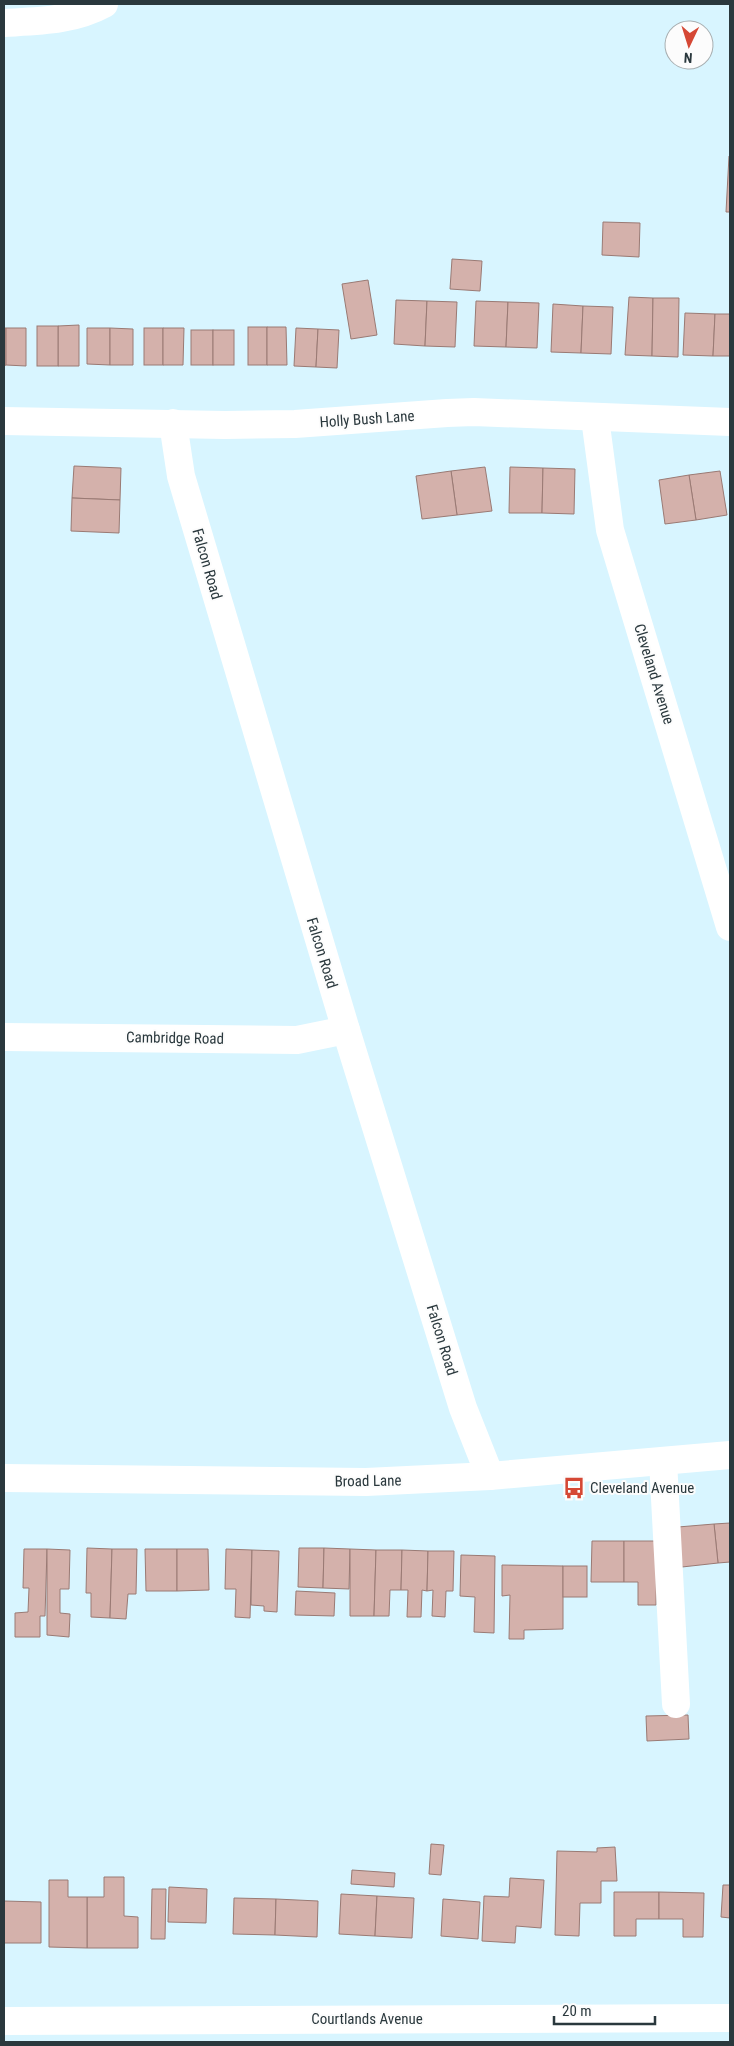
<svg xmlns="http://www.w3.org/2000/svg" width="734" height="2046" font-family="'Roboto Condensed',sans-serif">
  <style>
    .building { fill: #d4b1ab; stroke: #9a7a74 }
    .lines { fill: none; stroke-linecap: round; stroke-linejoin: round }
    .minor { stroke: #fff; stroke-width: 28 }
    .labels { text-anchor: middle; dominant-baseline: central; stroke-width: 4; stroke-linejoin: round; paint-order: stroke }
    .street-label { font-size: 15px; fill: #2a383d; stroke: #fcfcfc }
    .poi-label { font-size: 15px; fill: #2a383d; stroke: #fcfcfc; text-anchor: start }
  </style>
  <rect width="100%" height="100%" fill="#d8f5ff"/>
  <!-- building -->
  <g class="building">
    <path d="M729,156H730V212H726Z"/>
    <path d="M603,222L640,223L639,257L602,255Z"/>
    <path d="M452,259L482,261L480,291L450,289Z"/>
    <path d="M368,280L377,335L351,339L342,284Z"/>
    <path d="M629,297L653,298L652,356L625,355Z"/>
    <path d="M653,298H679L678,357L652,356Z"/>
    <path d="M396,300L427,301L425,346L394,344Z"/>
    <path d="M427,301L457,302L455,347L425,346Z"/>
    <path d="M476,301L508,302L506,347L474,346Z"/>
    <path d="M508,302L539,303L537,348L506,347Z"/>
    <path d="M553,304L583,306L581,353L551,352Z"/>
    <path d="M583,306L613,307L611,354L581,353Z"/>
    <path d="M685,313L715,314L713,356L683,355Z"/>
    <path d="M715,314H730V356H713Z"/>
    <path d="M79,325V366H58V326Z"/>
    <rect x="37" y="326" width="21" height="40"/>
    <rect x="248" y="327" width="19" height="38"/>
    <path d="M267,327H286L287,365H267Z"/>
    <path d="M4,328H6V365L4,366Z"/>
    <path d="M6,328H26V366L6,365Z"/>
    <path d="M87,328H110V365L87,364Z"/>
    <path d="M110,328L133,329V365H110Z"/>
    <rect x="144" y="328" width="19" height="37"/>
    <path d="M163,328H184L183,365H163Z"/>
    <path d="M296,328L318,329L316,367L294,366Z"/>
    <path d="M318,329L339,330L337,368L316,367Z"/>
    <rect x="191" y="330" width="22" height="35"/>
    <rect x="213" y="330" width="21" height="35"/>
    <path d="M74,466L121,468L120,500L72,498Z"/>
    <path d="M485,467L492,511L457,515L451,471Z"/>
    <path d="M510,467L543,468L542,513H509Z"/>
    <path d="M543,468L575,469L574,514L542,513Z"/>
    <path d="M451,471L457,515L422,519L416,476Z"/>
    <path d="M720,471L727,515L696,520L689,475Z"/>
    <path d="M689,475L696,520L665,524L659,480Z"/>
    <path d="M72,498L120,500L119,533L71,531Z"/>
    <path d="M730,1523V1562L718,1563L714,1524Z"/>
    <path d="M714,1524L718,1563L682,1567L678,1527Z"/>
    <path d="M592,1541H624V1582H591Z"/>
    <path d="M624,1541H657L656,1605H638V1582H624Z"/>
    <path d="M87,1548L112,1549L110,1618L91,1617V1593H86Z"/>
    <path d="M299,1548H324L323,1588L298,1587Z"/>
    <path d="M324,1548L350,1549L349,1589L323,1588Z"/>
    <path d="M24,1549H47L45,1616H40V1637H15V1613L28,1612L29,1588H23Z"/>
    <path d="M47,1549L70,1550L69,1589H60V1613L70,1614L69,1637L47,1635Z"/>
    <path d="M112,1549H137L136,1594H128L126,1619L110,1618Z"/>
    <path d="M145,1549H177V1591H146Z"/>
    <path d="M177,1549H208L209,1590L177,1591Z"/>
    <path d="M226,1549L252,1550L250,1618L235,1617L236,1589H225Z"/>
    <path d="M350,1549L376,1550L374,1616H350Z"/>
    <path d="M252,1550L279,1551L277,1612L264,1611V1606L251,1605Z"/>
    <path d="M376,1550H402L401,1590H390L389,1616H374Z"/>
    <path d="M402,1550L428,1551L427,1591L422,1590L421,1617H407L408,1590H401Z"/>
    <path d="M428,1551H454L453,1591H446L445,1617L432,1616L433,1590L427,1591Z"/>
    <path d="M461,1555L495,1556L494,1633L474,1632L475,1597L460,1596Z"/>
    <path d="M502,1565L563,1566V1629L524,1630V1639H509L510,1595L502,1596Z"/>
    <rect x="563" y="1566" width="24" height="31"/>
    <path d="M296,1591L335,1593L334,1616L295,1615Z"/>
    <path d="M688,1715L689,1739L647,1741L646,1716Z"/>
    <path d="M431,1844L444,1845L441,1875L429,1874Z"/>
    <path d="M615,1847L617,1881H601V1903H580L579,1936L555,1935L557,1851L597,1852V1848Z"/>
    <path d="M352,1870L395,1873L394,1887L351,1884Z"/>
    <path d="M104,1877H124V1916L138,1917V1948H87V1897H104Z"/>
    <path d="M510,1878L544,1880L541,1928L516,1926L515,1943L482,1941L484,1896L509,1897Z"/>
    <path d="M49,1880H68V1897H87V1948L49,1947Z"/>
    <path d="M723,1885H730V1918L721,1917Z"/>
    <path d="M169,1887L207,1889L206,1923L168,1922Z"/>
    <path d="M152,1889H166L165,1939H151Z"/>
    <path d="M614,1892H659V1919H636V1936H614Z"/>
    <path d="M659,1892L704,1893L703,1937H683V1919H659Z"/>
    <path d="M341,1894L377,1896L375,1936L339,1934Z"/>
    <path d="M377,1896L414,1898L412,1938L375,1936Z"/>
    <path d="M234,1898L276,1899L275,1935L233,1934Z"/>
    <path d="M276,1899L318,1901L317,1937L275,1935Z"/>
    <path d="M443,1899L480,1902L478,1939L441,1936Z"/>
    <path d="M4,1901L41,1902V1943H4Z"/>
  </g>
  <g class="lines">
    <!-- minor -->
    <g class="minor">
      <path d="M4,23C38,21 73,21 104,4"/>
      <path d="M595,418L610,530L730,927"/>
      <path d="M4,421L225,425L295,424L447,413L474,412L730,422"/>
      <path d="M173,423L181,476L346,1030L463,1408L490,1476"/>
      <path d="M4,1037L297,1040L346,1030"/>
      <path d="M663,1461L676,1704"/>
      <path d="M4,1478L366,1482L490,1476L730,1455"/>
      <path d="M4,2021L730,2018"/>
    </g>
  </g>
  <!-- icons -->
  <defs>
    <g id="bus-bare" transform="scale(1.725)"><path d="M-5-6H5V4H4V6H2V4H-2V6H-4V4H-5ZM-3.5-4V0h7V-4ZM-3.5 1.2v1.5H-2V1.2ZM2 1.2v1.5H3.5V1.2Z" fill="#d54835" stroke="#fcfcfc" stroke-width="2.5" paint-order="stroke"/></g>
  </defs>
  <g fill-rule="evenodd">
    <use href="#bus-bare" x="574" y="1488"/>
  </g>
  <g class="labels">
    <!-- street labels -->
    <g class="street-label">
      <text transform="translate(367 419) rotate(-4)">Holly Bush Lane</text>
      <text transform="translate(207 564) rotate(74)">Falcon Road</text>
      <text transform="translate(654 674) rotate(73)">Cleveland Avenue</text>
      <text transform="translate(322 953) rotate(73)">Falcon Road</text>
      <text transform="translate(175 1038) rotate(1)">Cambridge Road</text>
      <text transform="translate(442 1340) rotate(73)">Falcon Road</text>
      <text transform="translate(368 1481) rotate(-1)">Broad Lane</text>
      <text x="367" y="2019">Courtlands Avenue</text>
    </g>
    <!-- poi labels -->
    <g class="poi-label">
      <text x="590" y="1488">Cleveland Avenue</text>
    </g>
  </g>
  <!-- border -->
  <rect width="734" height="2046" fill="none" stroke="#2a383d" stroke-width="10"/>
  <!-- north arrow -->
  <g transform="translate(689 45) rotate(184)"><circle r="24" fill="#fcfcfc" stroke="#a8aeb0"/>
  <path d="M0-4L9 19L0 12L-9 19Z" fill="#d54835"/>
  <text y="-8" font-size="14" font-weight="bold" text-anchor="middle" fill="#2a383d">N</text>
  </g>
  <!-- scale -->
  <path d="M554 2016v8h101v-8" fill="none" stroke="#2a383d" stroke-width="2.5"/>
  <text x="562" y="2016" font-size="15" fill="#2a383d" stroke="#fcfcfc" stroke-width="4" paint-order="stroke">20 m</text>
</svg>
